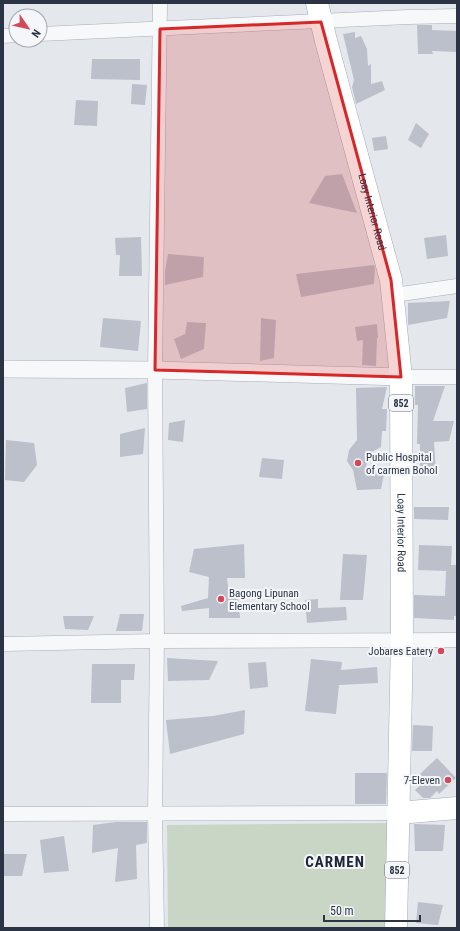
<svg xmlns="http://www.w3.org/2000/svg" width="460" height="931" font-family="'Roboto Condensed',sans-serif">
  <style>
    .green { fill: #c9d6c5 }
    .building { fill: #bbc0ca }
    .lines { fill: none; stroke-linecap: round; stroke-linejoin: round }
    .minor-casing { stroke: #a9aeb7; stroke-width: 15 }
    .tertiary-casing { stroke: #a9aeb7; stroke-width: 18 }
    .primary-casing { stroke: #a3abb8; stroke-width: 23 }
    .minor { stroke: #f7f8fa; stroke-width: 14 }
    .tertiary { stroke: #f7f8fa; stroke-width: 17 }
    .primary { stroke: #fff; stroke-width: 22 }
    .marked { fill: #d62828; fill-opacity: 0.2; stroke: #d62828; stroke-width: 3; stroke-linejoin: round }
    .poi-dot { fill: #d1495b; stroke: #f4f6f9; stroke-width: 1.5 }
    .labels { text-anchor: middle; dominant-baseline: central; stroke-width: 4; stroke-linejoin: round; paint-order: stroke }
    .shield { fill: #f4f6f9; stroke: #676e7b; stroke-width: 1 }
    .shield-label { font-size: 10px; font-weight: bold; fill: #2b3445 }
    .street-label { font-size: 11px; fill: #2b3445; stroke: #f4f6f9 }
    .poi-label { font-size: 11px; fill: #2b3445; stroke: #f4f6f9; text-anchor: start }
    .district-label { font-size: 15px; font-weight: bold; letter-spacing: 1px; fill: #1d2536; stroke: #f4f6f9 }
  </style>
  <rect width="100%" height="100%" fill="#e4e7ec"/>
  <!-- green -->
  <path class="green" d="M387,823L388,928H168L167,825Z"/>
  <!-- building -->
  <g class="building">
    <path d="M417,25H432V30L457,31V52L432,51L433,54H418Z"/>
    <path d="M355,32V38L361,36L367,49L368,66L371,64V84L382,81L385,90L356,104L352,87L354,80L343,34Z"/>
    <path d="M92,59H140V80L91,79Z"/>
    <path d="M132,84L147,85L145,105L131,104Z"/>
    <path d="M76,100L98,101L97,126L74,125Z"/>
    <path d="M416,123L429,134L421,148L408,140Z"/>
    <path d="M386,136L388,149L374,151L372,138Z"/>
    <path d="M342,174L357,213L309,203L325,176Z"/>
    <path d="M446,235L448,256L427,259L424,238Z"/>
    <path d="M141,237L142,276H119L120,255H116L115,238Z"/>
    <path d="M168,254L204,257L203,277L165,285V271Z"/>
    <path d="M374,265L375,268L374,284L301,297L296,274Z"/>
    <path d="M450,301L447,318L408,325V303Z"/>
    <path d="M103,318L141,321L138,351L100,347Z"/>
    <path d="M261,318L276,320L274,358L260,361Z"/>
    <path d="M187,322L206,323L204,349L181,359L174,339L185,334Z"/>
    <path d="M377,324L378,338H377L376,366L362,365L363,340L357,341L355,327Z"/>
    <path d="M147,383V409L127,412L125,388Z"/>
    <path d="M415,386H445L433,421H454L449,441L434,442L436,471L420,473V444H417L418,405H415Z"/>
    <path d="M387,387L382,409H387L386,431H382L381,447L368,454L366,468L384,474L381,489L357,490L353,470L347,461L349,450L357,440L356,388Z"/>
    <path d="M185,420L183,442L168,440L169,423Z"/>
    <path d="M145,428L143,454L120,457V434Z"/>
    <path d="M6,440L34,443L37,465L24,482L5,480Z"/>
    <path d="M262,458L284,460L282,479L259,477Z"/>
    <path d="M414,507H449L448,520L414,519Z"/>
    <path d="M244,544L245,578H227L229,594L238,599L240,618H209V608L182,611L181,606L208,598L209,577L189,572L194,549Z"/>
    <path d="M419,545L452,546L451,565H457V616H454V620L414,618V595L445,596L446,571L418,570Z"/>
    <path d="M343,554L367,555L363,600H340Z"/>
    <path d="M318,599V608L346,607L347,620L307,623L305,600Z"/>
    <path d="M120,614H144L142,631H116Z"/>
    <path d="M63,616H94L88,630L65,629Z"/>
    <path d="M167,658L218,661L209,680L168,681Z"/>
    <path d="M311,659L342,662L341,670L377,667L378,683L339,685L336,714L305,711Z"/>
    <path d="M266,662L268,687L250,689L248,663Z"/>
    <path d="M92,664H135L134,680H121V703H91Z"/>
    <path d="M245,710L244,734L170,754L166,720L213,716Z"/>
    <path d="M413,725L433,726L432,751H412Z"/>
    <path d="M437,758L456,778L439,794L437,791L430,798H423L415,790L426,780L420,774Z"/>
    <path d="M355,773H387L386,804H355Z"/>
    <path d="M116,822H147V843L136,845L137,879L115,882L118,848L92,853L93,825Z"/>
    <path d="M414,824L445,825L443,851H415Z"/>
    <path d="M64,836L69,871L44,873L40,840Z"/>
    <path d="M3,854H27L22,876H3Z"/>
    <path d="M418,902L443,905L438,925L416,923Z"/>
  </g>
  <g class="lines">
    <!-- minor casing -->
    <g class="minor-casing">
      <g id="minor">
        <path d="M40,34L408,17L457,16"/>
        <path d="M3,36L16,35"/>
        <path d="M394,295L457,286"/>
        <path d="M401,377H457"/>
        <path d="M3,644L157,641L457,640"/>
        <path d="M3,814L398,813"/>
        <path d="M157,928L155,813L157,641L155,370L160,3"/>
      </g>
    </g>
    <!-- tertiary casing -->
    <g class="tertiary-casing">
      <path id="tertiary" d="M3,369L155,370L401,377"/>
    </g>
    <!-- primary casing -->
    <g class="primary-casing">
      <g id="primary">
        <path id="s1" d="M317,3L326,41L391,280L401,377L402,639L396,928"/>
        <path d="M398,813L457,808"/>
      </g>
    </g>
    <!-- minor -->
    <use href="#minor" class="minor"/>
    <!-- tertiary -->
    <use href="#tertiary" class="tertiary"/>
    <!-- primary -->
    <use href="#primary" class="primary"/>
  </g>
  <!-- marked area -->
  <path class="marked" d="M321,22L391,280L401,377L155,370L160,29Z"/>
  <!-- markers -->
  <g class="poi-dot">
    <circle cx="358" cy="463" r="4"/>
    <circle cx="221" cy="599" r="4"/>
    <circle cx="441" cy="651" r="4"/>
    <circle cx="448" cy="780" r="4"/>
  </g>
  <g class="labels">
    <!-- shield labels -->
    <g class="shield">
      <rect x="389" y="395" width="24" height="16" rx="3"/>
      <rect x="385" y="862" width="24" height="16" rx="3"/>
    </g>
    <g class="shield-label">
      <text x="401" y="403">852</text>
      <text x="397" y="870">852</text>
    </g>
    <!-- street labels -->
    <g class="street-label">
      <text stroke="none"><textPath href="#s1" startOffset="216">Loay Interior Road</textPath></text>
      <text stroke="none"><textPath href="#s1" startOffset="540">Loay Interior Road</textPath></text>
    </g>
    <!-- poi labels -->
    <g class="poi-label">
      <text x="366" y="457">Public Hospital<tspan x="366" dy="13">of carmen Bohol</tspan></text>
      <text x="229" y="593">Bagong Lipunan<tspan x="229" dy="13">Elementary School</tspan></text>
      <text x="433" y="651" text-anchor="end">Jobares Eatery</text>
      <text x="440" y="780" text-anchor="end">7-Eleven</text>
    </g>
    <!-- district labels -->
    <g class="district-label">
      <text x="335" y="862">CARMEN</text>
    </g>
  </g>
  <!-- border -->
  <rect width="460" height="931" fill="none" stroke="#2b3445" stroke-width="8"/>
  <!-- north arrow -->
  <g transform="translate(28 28) rotate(124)"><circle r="19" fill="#f4f6f9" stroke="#a4a8b1"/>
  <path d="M0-3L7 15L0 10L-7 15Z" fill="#d1495b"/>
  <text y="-6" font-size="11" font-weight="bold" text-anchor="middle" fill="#2b3445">N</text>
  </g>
  <!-- scale -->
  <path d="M324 915v6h96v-6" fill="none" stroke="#2b3445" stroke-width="2"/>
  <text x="330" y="915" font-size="12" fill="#2b3445" stroke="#f4f6f9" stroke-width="3" paint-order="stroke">50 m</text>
</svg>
